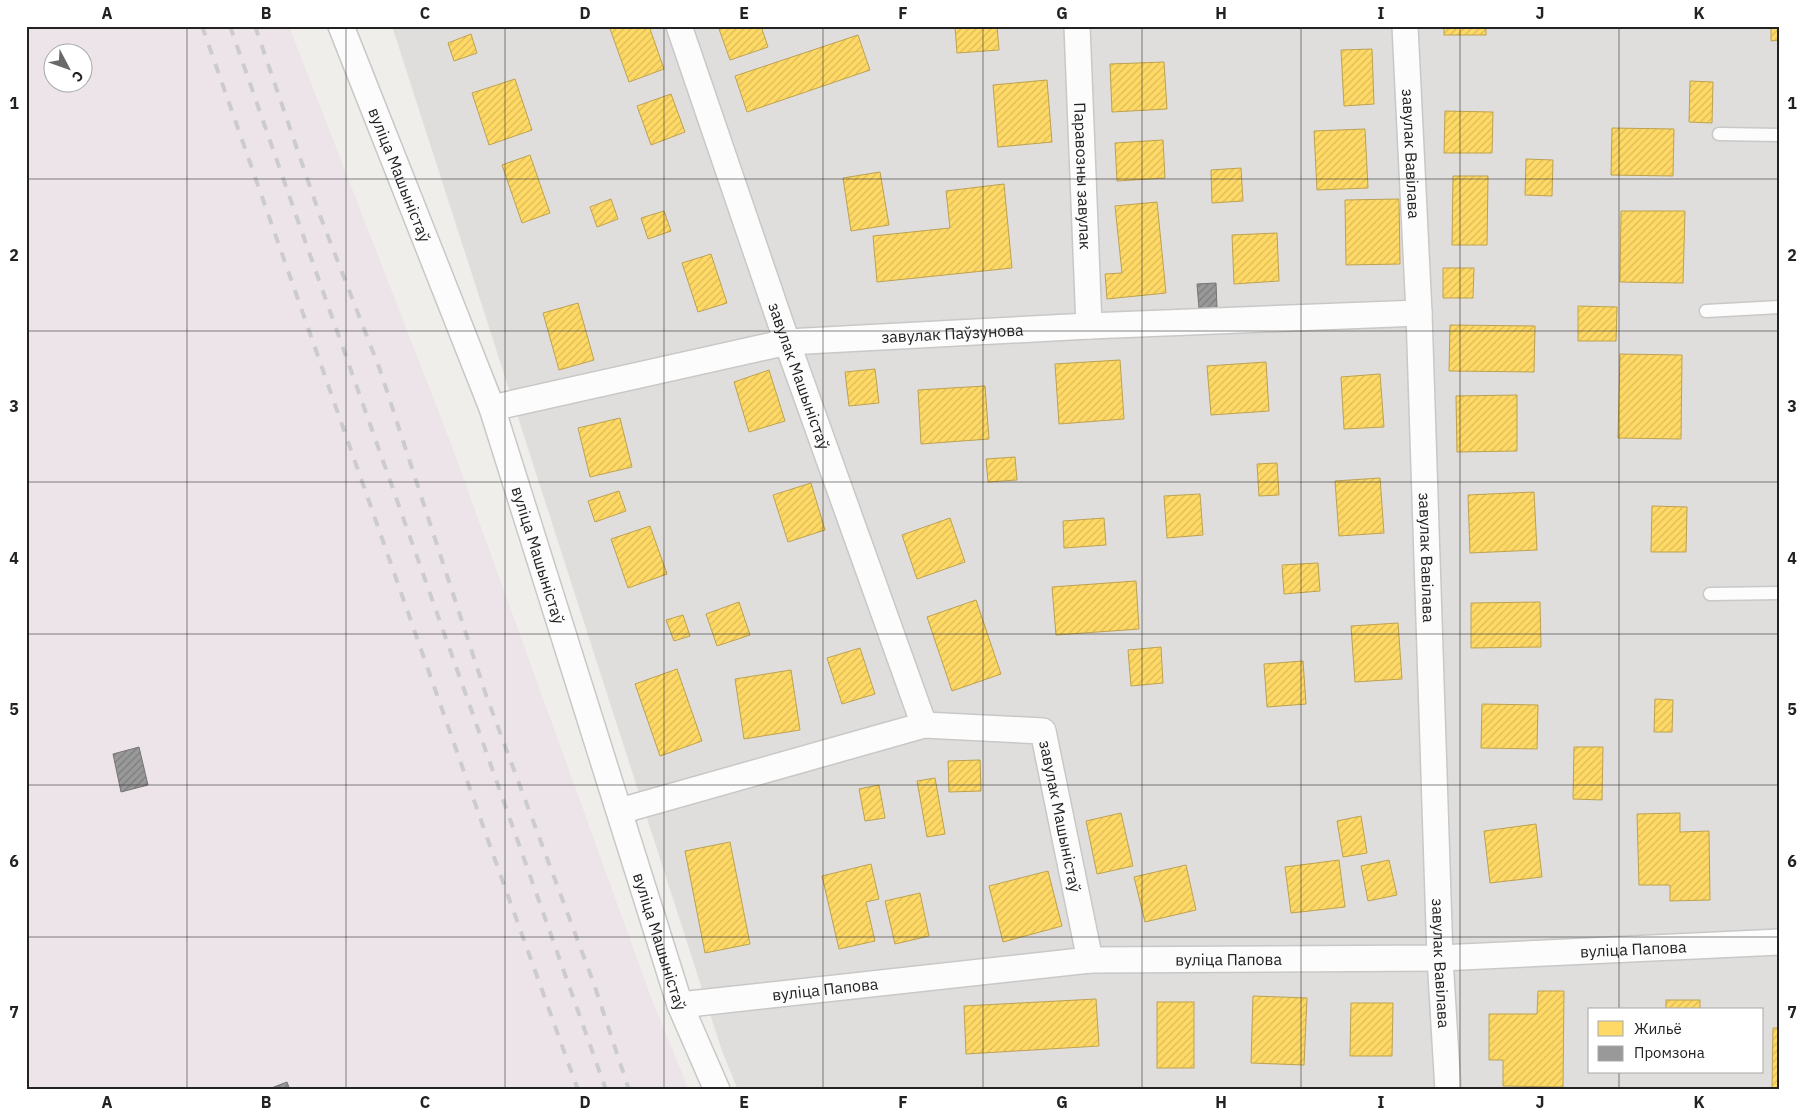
<svg xmlns="http://www.w3.org/2000/svg" width="1806" height="1116" font-family="'IBM Plex Sans',sans-serif">
  <style>
    .residential { fill: #dfdedc; fill-rule: evenodd }
    .railway { fill: #ede4e9; fill-rule: evenodd }
    .homes { fill: url(#homes-hatch); stroke: #bda252 }
    .industry { fill: url(#industry-hatch); stroke: #757575 }
    .lines { fill: none; stroke-linecap: round; stroke-linejoin: round }
    .lane-casing { stroke: #c9c8c7; stroke-width: 15 }
    .street-casing { stroke: #c9c8c7; stroke-width: 28 }
    .lane { stroke: #fdfcfc; stroke-width: 12 }
    .street { stroke: #fdfcfc; stroke-width: 25 }
    .rail { stroke: #ccc; stroke-width: 4; stroke-dasharray: 10 10; stroke-linecap: butt }
    .grid { fill: none; stroke: #222; stroke-width: 1; stroke-opacity: 0.55 }
    .labels { text-anchor: middle; dominant-baseline: central; stroke-width: 5; stroke-linejoin: round; paint-order: stroke }
    .street-label { font-size: 16px; fill: #222; stroke: #fff }
    .neatline { fill: none; stroke: #222; stroke-width: 2 }
    .grid-label { font-size: 16px; text-anchor: middle; font-weight: bold; fill: #222 }
  </style>
  <defs>
    <pattern id="homes-hatch" width="6" height="6" patternUnits="userSpaceOnUse" patternTransform="scale(1.25)"><rect width="6" height="6" fill="#ffd966"/><path d="M-1 1l2-2M0 6l6-6M5 7l2-2" fill="none" stroke="#daba58"/></pattern>
    <pattern id="industry-hatch" width="6" height="6" patternUnits="userSpaceOnUse" patternTransform="scale(1.25)"><rect width="6" height="6" fill="#999"/><path d="M-1 1l2-2M0 6l6-6M5 7l2-2" fill="none" stroke="#7c7c7c"/></pattern>
  </defs>
  <rect width="100%" height="100%" fill="#f0eeeb"/>
  <!-- residential -->
  <path class="residential" d="M392,26H1780V1090H738L722,1051ZM1590,1010H1762V1072H1590Z"/>
  <!-- railway -->
  <path class="railway" d="M26,26H289L450,441L651,997L689,1090H26ZM52,52H82V82H52Z"/>
  <!-- homes -->
  <g class="homes">
    <path d="M609,26H649L664,69L629,82Z"/>
    <path d="M718,26H761L768,47L730,60Z"/>
    <path d="M955,26H997L999,50L957,53Z"/>
    <rect x="1444" y="26" width="42" height="9"/>
    <path d="M1771,26H1780V40L1771,41Z"/>
    <path d="M471,34L477,53L454,61L448,43Z"/>
    <path d="M858,35L870,70L747,112L735,76Z"/>
    <path d="M1372,49L1374,104L1344,106L1341,50Z"/>
    <path d="M1164,62L1167,109L1112,112L1110,64Z"/>
    <path d="M515,79L532,130L489,145L472,93Z"/>
    <path d="M1047,80L1052,142L998,147L993,85Z"/>
    <path d="M1690,81L1713,82L1712,123L1689,122Z"/>
    <path d="M671,94L685,132L651,145L637,106Z"/>
    <path d="M1445,111L1493,112L1492,153H1444Z"/>
    <path d="M1612,128L1674,129L1673,176L1611,175Z"/>
    <path d="M1365,129L1368,188L1317,190L1314,131Z"/>
    <path d="M1163,140L1165,178L1117,181L1115,143Z"/>
    <path d="M530,155L550,213L522,223L502,165Z"/>
    <path d="M1526,159L1553,160L1552,196L1525,195Z"/>
    <path d="M1241,168L1243,201L1212,203L1211,170Z"/>
    <path d="M880,172L889,225L851,231L843,178Z"/>
    <path d="M1453,176H1488L1487,245H1452Z"/>
    <path d="M1004,184L1012,268L877,282L873,236L950,228L946,191Z"/>
    <path d="M611,199L618,219L597,227L590,207Z"/>
    <path d="M1399,199L1400,264L1346,265L1345,200Z"/>
    <path d="M1157,202L1166,293L1107,299L1105,274L1122,273L1115,206Z"/>
    <path d="M664,211L671,231L648,239L641,218Z"/>
    <path d="M1621,211H1685L1683,283L1620,282Z"/>
    <path d="M1277,233L1279,281L1234,284L1232,235Z"/>
    <path d="M711,254L727,303L698,312L682,263Z"/>
    <path d="M1443,268H1474L1473,298H1443Z"/>
    <path d="M578,303L594,360L559,370L543,313Z"/>
    <path d="M1578,306L1617,307L1616,341H1578Z"/>
    <path d="M1450,325L1535,326L1534,372L1449,371Z"/>
    <path d="M1620,354L1682,355L1681,439L1618,438Z"/>
    <path d="M1120,360L1124,419L1059,424L1055,364Z"/>
    <path d="M1266,362L1269,411L1211,415L1207,366Z"/>
    <path d="M875,369L879,403L849,406L845,372Z"/>
    <path d="M769,370L785,421L749,432L734,382Z"/>
    <path d="M1380,374L1384,427L1344,429L1341,377Z"/>
    <path d="M985,386L989,439L921,444L918,390Z"/>
    <path d="M1517,395V451L1457,452L1456,396Z"/>
    <path d="M620,418L632,467L590,477L578,428Z"/>
    <path d="M1015,457L1017,480L988,482L986,459Z"/>
    <path d="M1277,463L1279,495L1259,496L1257,464Z"/>
    <path d="M1380,478L1384,533L1339,536L1335,481Z"/>
    <path d="M811,483L825,530L788,542L773,495Z"/>
    <path d="M619,491L626,511L595,522L588,501Z"/>
    <path d="M1534,492L1537,550L1470,553L1468,495Z"/>
    <path d="M1200,494L1203,535L1167,538L1164,496Z"/>
    <path d="M1652,506L1687,507L1686,552H1651Z"/>
    <path d="M950,518L965,562L917,579L902,535Z"/>
    <path d="M1104,518L1106,545L1064,548L1063,521Z"/>
    <path d="M650,526L667,574L628,588L611,539Z"/>
    <path d="M1318,563L1320,591L1284,594L1282,565Z"/>
    <path d="M1136,581L1139,629L1056,635L1052,587Z"/>
    <path d="M976,600L1001,674L952,691L927,617Z"/>
    <path d="M739,602L750,635L717,646L706,614Z"/>
    <path d="M1540,602L1541,647L1471,648V603Z"/>
    <path d="M683,615L690,636L674,641L666,620Z"/>
    <path d="M1398,623L1402,679L1355,682L1351,626Z"/>
    <path d="M1161,647L1163,683L1131,686L1128,650Z"/>
    <path d="M860,648L875,694L842,704L827,658Z"/>
    <path d="M1303,661L1306,704L1267,707L1264,664Z"/>
    <path d="M677,669L702,741L660,756L635,684Z"/>
    <path d="M791,670L800,730L744,739L735,679Z"/>
    <path d="M1655,699L1673,700L1672,732H1654Z"/>
    <path d="M1482,704L1538,705L1537,749L1481,748Z"/>
    <path d="M1574,747H1603L1602,800L1573,799Z"/>
    <path d="M980,760L981,791L949,792L948,761Z"/>
    <path d="M935,778L945,834L927,837L917,781Z"/>
    <path d="M879,785L885,818L865,821L859,789Z"/>
    <path d="M1121,813L1133,866L1097,874L1086,821Z"/>
    <path d="M1680,813V832L1709,831L1710,900L1670,901V885H1639L1637,814Z"/>
    <path d="M1361,816L1367,853L1343,857L1337,821Z"/>
    <path d="M1536,824L1542,877L1490,883L1484,831Z"/>
    <path d="M730,842L750,944L705,953L685,851Z"/>
    <path d="M1339,860L1345,907L1291,913L1285,867Z"/>
    <path d="M1389,860L1397,895L1368,901L1361,866Z"/>
    <path d="M871,864L879,899L866,902L875,941L839,949L822,876Z"/>
    <path d="M1186,865L1196,910L1145,922L1134,877Z"/>
    <path d="M1048,871L1062,926L1003,942L989,886Z"/>
    <path d="M920,893L929,936L895,944L885,901Z"/>
    <path d="M1538,991H1564L1563,1087L1503,1086V1060H1489V1014H1537Z"/>
    <path d="M1253,996L1307,998L1304,1065L1251,1063Z"/>
    <path d="M1096,999L1099,1046L966,1054L964,1006Z"/>
    <rect x="1666" y="1000" width="34" height="10"/>
    <rect x="1157" y="1002" width="37" height="66"/>
    <path d="M1351,1003H1393L1392,1056H1350Z"/>
    <path d="M1773,1028H1780V1088H1772Z"/>
  </g>
  <!-- industry -->
  <g class="industry">
    <path d="M1216,283L1217,308L1199,309L1197,284Z"/>
    <path d="M139,747L148,785L121,792L113,754Z"/>
    <path d="M287,1082L290,1090H266Z"/>
  </g>
  <g class="lines">
    <!-- lane casing -->
    <g class="lane-casing">
      <g id="lane">
        <path d="M1719,134L1780,135"/>
        <path d="M1706,311L1780,307"/>
        <path d="M1710,594L1780,593"/>
      </g>
    </g>
    <!-- street casing -->
    <g class="street-casing">
      <g id="street">
        <path id="s1" d="M341,26L492,408L680,1005L717,1090"/>
        <path id="s2" d="M679,26L787,342L924,725"/>
        <path id="s3" d="M1077,26L1089,326"/>
        <path id="s4" d="M1405,26L1419,313L1440,958L1448,1090"/>
        <path id="s5" d="M492,408L787,342L1089,326L1419,313"/>
        <path id="s6" d="M620,811L924,725L1043,731L1090,960"/>
        <path id="s7" d="M680,1005L1090,960L1440,958L1780,942"/>
      </g>
    </g>
    <!-- lane -->
    <use href="#lane" class="lane"/>
    <!-- street -->
    <use href="#street" class="street"/>
    <!-- rail -->
    <g class="rail">
      <path d="M202,26L489,843L578,1090"/>
      <path d="M230,26L298,221L606,1090"/>
      <path d="M255,26L319,213L380,370L486,695L594,984L629,1090"/>
    </g>
  </g>
  <!-- grid -->
  <path class="grid" d="M187,26V1090M346,26V1090M505,26V1090M664,26V1090M823,26V1090M983,26V1090M1142,26V1090M1301,26V1090M1460,26V1090M1619,26V1010M26,179H1780M26,331H1780M26,482H1780M26,634H1780M26,785H1780M26,937H1780M1619,1072V1090"/>
  <g class="labels">
    <!-- street labels -->
    <g class="street-label">
      <text stroke="none"><textPath href="#s4" startOffset="128">завулак Вавілава</textPath></text>
      <text stroke="none"><textPath href="#s1" startOffset="160">вуліца Машыністаў</textPath></text>
      <text stroke="none"><textPath href="#s3" startOffset="150">Паравозны завулак</textPath></text>
      <text stroke="none"><textPath href="#s5" startOffset="468">завулак Паўзунова</textPath></text>
      <text stroke="none"><textPath href="#s2" startOffset="370">завулак Машыністаў</textPath></text>
      <text stroke="none"><textPath href="#s1" startOffset="565">вуліца Машыністаў</textPath></text>
      <text stroke="none"><textPath href="#s4" startOffset="532">завулак Вавілава</textPath></text>
      <text stroke="none"><textPath href="#s6" startOffset="522">завулак Машыністаў</textPath></text>
      <text stroke="none"><textPath href="#s1" startOffset="970">вуліца Машыністаў</textPath></text>
      <text stroke="none"><textPath href="#s7" startOffset="956">вуліца Папова</textPath></text>
      <text stroke="none"><textPath href="#s7" startOffset="551">вуліца Папова</textPath></text>
      <text stroke="none"><textPath href="#s4" startOffset="938">завулак Вавілава</textPath></text>
      <text stroke="none"><textPath href="#s7" startOffset="146">вуліца Папова</textPath></text>
    </g>
  </g>
  <!-- border -->
  <rect width="1806" height="1116" fill="none" stroke="#ffffff" stroke-width="55"/>
  <!-- legend -->
  <rect x="1588" y="1008" width="175" height="65" fill="#ffffff" stroke="#a7a7a7"/>
  <rect x="1598" y="1021" width="25" height="15" fill="#ffd966" stroke="#a7a7a7"/>
  <text x="1634" y="1034" font-size="15" fill="#222222">Жильё</text>
  <rect x="1598" y="1046" width="25" height="15" fill="#999999" stroke="#a7a7a7"/>
  <text x="1634" y="1058" font-size="15" fill="#222222">Промзона</text>
  <!-- north arrow -->
  <g transform="translate(68 68) rotate(131)"><circle r="24" fill="#ffffff" stroke="#a7a7a7"/>
  <path d="M0-4L9 19L0 12L-9 19Z" fill="#6a6968"/>
  <text y="-8" font-size="14" font-weight="bold" text-anchor="middle" fill="#222222">С</text>
  </g>
  <rect x="28" y="28" width="1750" height="1060" class="neatline"/>
  <g class="grid-label">
    <text x="107" y="19">A</text>
    <text x="266" y="19">B</text>
    <text x="425" y="19">C</text>
    <text x="585" y="19">D</text>
    <text x="744" y="19">E</text>
    <text x="903" y="19">F</text>
    <text x="1062" y="19">G</text>
    <text x="1221" y="19">H</text>
    <text x="1381" y="19">I</text>
    <text x="1540" y="19">J</text>
    <text x="1699" y="19">K</text>
    <text x="14" y="109">1</text>
    <text x="1792" y="109">1</text>
    <text x="14" y="261">2</text>
    <text x="1792" y="261">2</text>
    <text x="14" y="412">3</text>
    <text x="1792" y="412">3</text>
    <text x="14" y="564">4</text>
    <text x="1792" y="564">4</text>
    <text x="14" y="715">5</text>
    <text x="1792" y="715">5</text>
    <text x="14" y="867">6</text>
    <text x="1792" y="867">6</text>
    <text x="14" y="1018">7</text>
    <text x="1792" y="1018">7</text>
    <text x="107" y="1108">A</text>
    <text x="266" y="1108">B</text>
    <text x="425" y="1108">C</text>
    <text x="585" y="1108">D</text>
    <text x="744" y="1108">E</text>
    <text x="903" y="1108">F</text>
    <text x="1062" y="1108">G</text>
    <text x="1221" y="1108">H</text>
    <text x="1381" y="1108">I</text>
    <text x="1540" y="1108">J</text>
    <text x="1699" y="1108">K</text>
  </g>
</svg>
